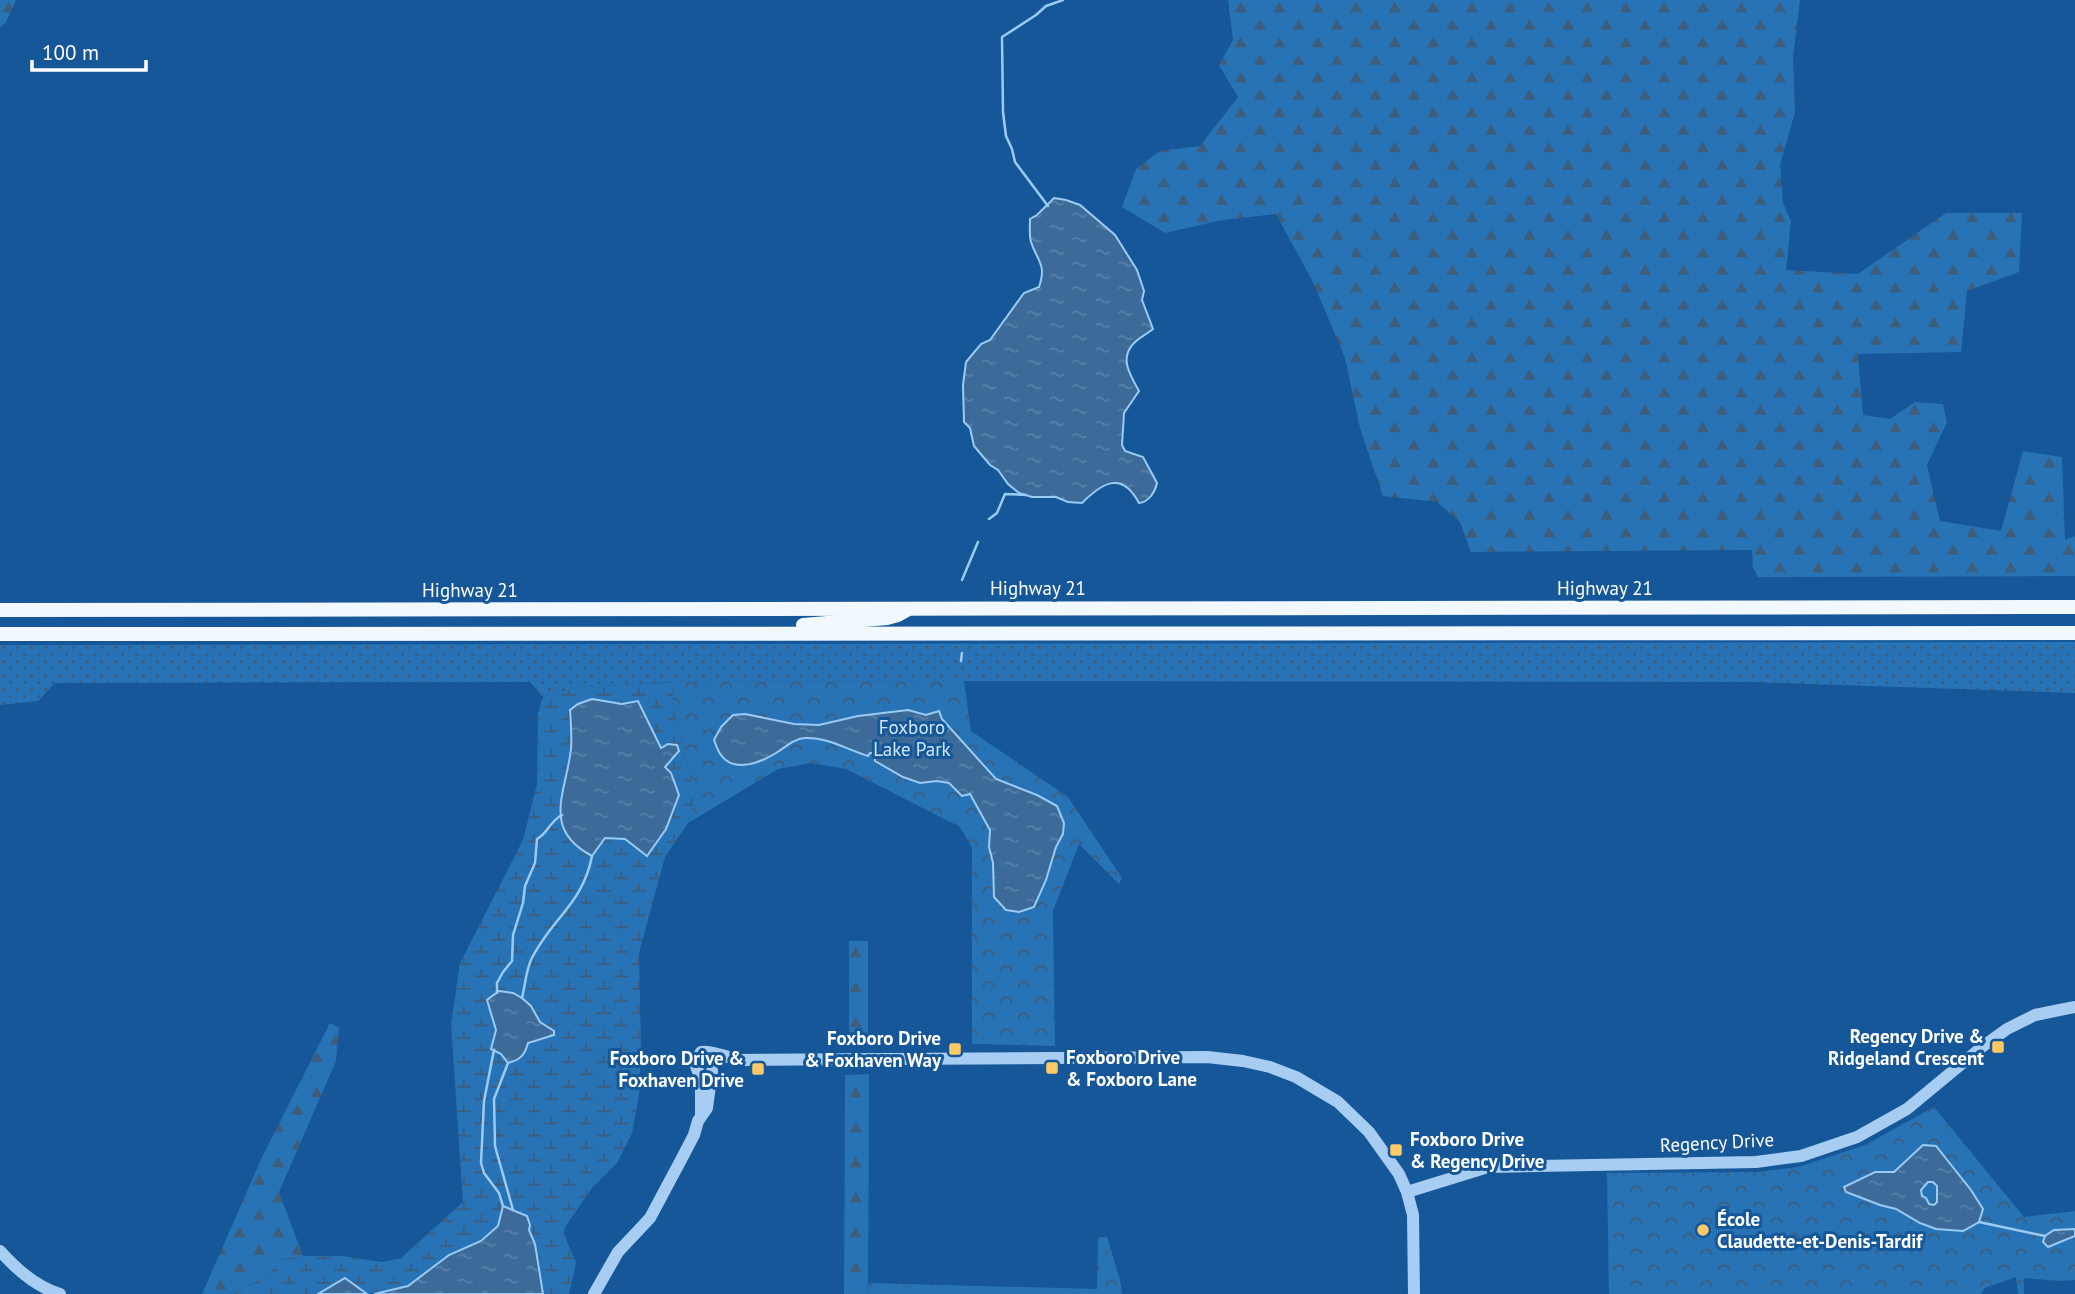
<svg xmlns="http://www.w3.org/2000/svg" width="2075" height="1294" font-family="'PT Sans',sans-serif">
  <style>
    .grass { fill: url(#grass-dots) }
    .forest { fill: url(#forest-firs) }
    .wetland { fill: url(#wetland-marsh); fill-rule: evenodd }
    .park { fill: url(#park-crowns) }
    .water { fill: url(#water-ripples); stroke: #9acbf5; stroke-width: 2; fill-rule: evenodd }
    .lines { fill: none; stroke-linecap: round; stroke-linejoin: round }
    .stream { stroke: #9acbf5; stroke-width: 2.5 }
    .minor { stroke: #a7cef2; stroke-width: 12 }
    .major { stroke: #f2f8ff; stroke-width: 14 }
    .poi-dot { fill: #ffc968; stroke: #155798; stroke-width: 2.5 }
    .labels { text-anchor: middle; dominant-baseline: central; stroke-width: 6; stroke-linejoin: round; paint-order: stroke }
    .street-label { font-size: 19px; fill: #fff; stroke: #155798 }
    .park-label { font-size: 19px; fill: #cfe7fc; stroke: #155798 }
    .poi-label { font-size: 19px; font-weight: bold; fill: #fff; stroke: #155798; text-anchor: end }
  </style>
  <defs>
    <pattern id="grass-dots" width="8" height="8" patternUnits="userSpaceOnUse" patternTransform="scale(1.75)"><rect width="8" height="8" fill="#2872b6"/><path d="M2 2h.1M6 6h.1" fill="none" stroke="#3c5d7c" stroke-width="1.8" stroke-linecap="round"/></pattern>
    <pattern id="forest-firs" width="22" height="20" patternUnits="userSpaceOnUse" patternTransform="scale(1.75)"><rect width="22" height="20" fill="#2872b6"/><path d="M5 1l3.5 6h-7zM16 11l3.5 6h-7z" fill="#3c5d7c"/></pattern>
    <pattern id="wetland-marsh" width="20" height="14" patternUnits="userSpaceOnUse" patternTransform="scale(1.75)"><rect width="20" height="14" fill="#2872b6"/><path d="M1 5h8M5 5V1M11 12h8M15 12V8" fill="none" stroke="#3c5d7c"/></pattern>
    <pattern id="park-crowns" width="20" height="18" patternUnits="userSpaceOnUse" patternTransform="scale(1.75)"><rect width="20" height="18" fill="#2872b6"/><path d="M2 6a3 3 0 1 1 6 0M12 15a3 3 0 1 1 6 0" fill="none" stroke="#3c5d7c"/></pattern>
    <pattern id="water-ripples" width="26" height="14" patternUnits="userSpaceOnUse" patternTransform="scale(1.75)"><rect width="26" height="14" fill="#3c6b99"/><path d="M2 4q2-2 4 0t4 0M15 11q2-2 4 0t4 0" fill="none" stroke="#5981a8"/></pattern>
  </defs>
  <rect width="100%" height="100%" fill="#155798"/>
  <!-- grass -->
  <path class="grass" d="M2075,642V693L1749,682L964,681L674,682L581,687L543,697L530,682L55,683L38,701L0,705V645Z"/>
  <!-- forest -->
  <g class="forest">
    <path d="M0,0H16L6,22L0,27Z"/>
    <path d="M1228,0H1800L1793,57L1795,112L1780,165L1783,203L1791,221L1786,270L1858,274L1946,213H2022L2019,272L1967,291L1961,352L1858,354L1863,415L1890,419L1915,402L1943,404L1947,422L1927,465L1940,521L2001,531L2023,451L2062,457L2065,540L2075,536V576L1758,577L1753,567L1752,550L1471,552L1460,522L1437,502L1383,496L1360,428L1345,358L1313,282L1276,214L1222,220L1165,233L1122,207L1136,169L1160,151L1200,146L1238,97L1219,65L1233,40Z"/>
    <rect x="849" y="941" width="19" height="104"/>
    <path d="M330,1023L339,1028L336,1061L279,1192L303,1256L279,1260L268,1276L232,1294H202L262,1157Z"/>
    <path d="M869,1074L868,1294H844L845,1075Z"/>
  </g>
  <!-- wetland -->
  <path class="wetland" d="M674,682L673,702L691,779L697,788L688,823L665,857L639,953L641,1050L639,1095L632,1133L617,1163L592,1188L565,1227L564,1234L576,1263L569,1294H543L535,1244L529,1230L503,1207L498,1226L481,1241L449,1255L408,1286L367,1294L344,1278L318,1294H232L268,1276L279,1260L303,1256H342L382,1262L401,1258L463,1202L451,1024L460,963L523,840L537,784L538,713L543,697L581,687ZM592,699L622,704L638,701L661,749L668,744L677,745L679,751L665,767L679,795L666,829L625,839L605,838L592,856L561,796L571,749V710ZM499,991L531,1006L540,1022L537,1040L528,1043L491,1049L496,1030L487,1001Z"/>
  <!-- park -->
  <g class="park">
    <path d="M964,681L971,731L1068,797L1122,878L1119,884L1079,844L1053,911L1055,1046L972,1044V848L960,827L846,769L811,763L778,769L688,823L697,788L691,779L673,702L674,682Z"/>
    <path d="M1934,1107L2024,1217L2075,1211V1280L2059,1281L2024,1278V1294H2018L2016,1277L1985,1288L1981,1294H1609L1607,1173L1756,1172L1798,1167L1865,1145Z"/>
    <path d="M1098,1237H1107L1120,1280L1122,1294H868L869,1283L1097,1289Z"/>
  </g>
  <!-- water -->
  <g class="water">
    <path d="M1054,198L1066,200L1080,205L1115,235L1137,270L1144,291L1142,300L1153,329C1147,334 1140,337 1134,343C1119,358 1130,375 1139,391L1124,413L1122,445L1125,451L1143,457L1157,483C1155,492 1149,502 1139,503C1122,471 1103,482 1082,503L1068,502L1056,497H1032L1019,493L1008,484L998,470L990,465L974,446L970,428L964,422L963,385L966,362L981,344L990,340L1024,293L1039,287C1047,264 1037,261 1031,242C1029,235 1030,226 1030,219L1037,215Z"/>
    <path d="M592,699L622,704L638,701L661,748L668,744L677,745L679,751L665,767L671,773L679,795L666,829L647,856L625,839L605,838L592,856C541,829 566,793 571,749C572,736 571,723 570,710L578,704Z"/>
    <path d="M908,710L926,715L939,711L942,719L996,779L1037,795L1057,806L1064,823L1063,834L1056,847L1046,880L1034,907L1019,912L1006,910L994,897L993,863L989,847L990,830L970,794L962,796L949,783L937,781L920,783L903,777L875,761V753H870L868,756C848,750 827,737 805,738C793,739 786,747 776,753C760,763 734,773 721,755C718,752 716,745 714,740L721,727L733,715L745,714L794,724L819,725L858,716Z"/>
    <path d="M499,991L513,993L522,998L531,1006L540,1022L554,1031V1035L528,1043C525,1055 520,1060 508,1063L501,1054L491,1049L496,1030L487,1000Z"/>
    <path d="M1923,1145L1936,1146L1971,1190L1983,1209L1979,1222L1963,1231L1936,1229L1920,1223L1896,1209L1880,1205L1846,1192L1844,1187L1875,1172H1894ZM1928,1182H1933L1937,1186V1202L1934,1205L1929,1204L1926,1198L1922,1196L1921,1190Z"/>
    <path d="M503,1206L527,1216L530,1225L529,1230L535,1244L543,1294H374L408,1286L449,1255L481,1241L498,1226Z"/>
    <path d="M2075,1229V1236L2048,1247L2043,1242L2045,1236L2054,1230Z"/>
    <path d="M345,1278L367,1294H318Z"/>
  </g>
  <g class="lines">
    <!-- stream -->
    <g class="stream">
      <path d="M1048,206L1015,162L1012,149L1006,136L1003,112L1002,37L1036,15L1046,6L1063,0"/>
      <path d="M989,519L997,513L1005,494L1026,495"/>
      <path d="M962,580L978,542"/>
      <path d="M961,661L962,653"/>
      <path d="M497,993V983L503,972L512,961L513,935L523,903L525,886L535,863L537,839C548,833 550,821 562,815"/>
      <path d="M522,998C525,986 526,971 531,960C550,920 583,904 592,856"/>
      <path d="M494,1050L484,1101L481,1163L484,1173L499,1193L503,1206"/>
      <path d="M508,1063L494,1099L495,1146L513,1210"/>
      <path d="M1979,1222L2045,1236"/>
    </g>
    <!-- minor -->
    <g class="minor">
      <path d="M701,1116V1080L695,1063L701,1052C709,1050 730,1058 740,1060L1207,1057L1243,1061L1270,1067L1296,1077L1338,1102L1369,1132L1399,1174L1407,1192L1413,1215L1414,1294"/>
      <path d="M1407,1192L1488,1167L1756,1162L1801,1156L1857,1137L1907,1109L1982,1047L2007,1029L2035,1015L2075,1007"/>
      <path d="M0,1251C17,1270 36,1287 60,1294"/>
      <path d="M594,1294L618,1252L650,1218L682,1158L694,1135L698,1121L707,1108L712,1071"/>
    </g>
    <!-- major -->
    <g class="major">
      <path d="M0,610L2075,607"/>
      <path d="M803,625L887,618L898,615L907,610"/>
      <path d="M0,634L2075,633"/>
    </g>
  </g>
  <!-- markers -->
  <g class="poi-dot">
    <rect x="1991" y="1040" width="14" height="14" rx="3.5"/>
    <rect x="948" y="1042" width="14" height="14" rx="3.5"/>
    <rect x="1045" y="1061" width="14" height="14" rx="3.5"/>
    <rect x="751" y="1062" width="14" height="14" rx="3.5"/>
    <rect x="1389" y="1143" width="14" height="14" rx="3.5"/>
    <circle cx="1703" cy="1230" r="7"/>
  </g>
  <g class="labels">
    <!-- street labels -->
    <g class="street-label">
      <text x="1038" y="588">Highway 21</text>
      <text x="1605" y="588">Highway 21</text>
      <text x="470" y="590">Highway 21</text>
      <text transform="translate(1717 1142) rotate(-3)">Regency Drive</text>
    </g>
    <!-- park labels -->
    <g class="park-label">
      <text x="912" y="727">Foxboro<tspan x="912" dy="22">Lake Park</tspan></text>
    </g>
    <!-- poi labels -->
    <g class="poi-label">
      <text x="1984" y="1036">Regency Drive &amp;<tspan x="1984" dy="22">Ridgeland Crescent</tspan></text>
      <text x="941" y="1038">Foxboro Drive<tspan x="941" dy="22">&amp; Foxhaven Way</tspan></text>
      <text x="1066" y="1057" text-anchor="start">Foxboro Drive<tspan x="1066" dy="22">&amp; Foxboro Lane</tspan></text>
      <text x="744" y="1058">Foxboro Drive &amp;<tspan x="744" dy="22">Foxhaven Drive</tspan></text>
      <text x="1410" y="1139" text-anchor="start">Foxboro Drive<tspan x="1410" dy="22">&amp; Regency Drive</tspan></text>
      <text x="1717" y="1219" text-anchor="start">École<tspan x="1717" dy="22">Claudette-et-Denis-Tardif</tspan></text>
    </g>
  </g>
  <!-- scale -->
  <path d="M32 60v10h114v-10" fill="none" stroke="#ffffff" stroke-width="3.5"/>
  <text x="42" y="60" font-size="21" fill="#ffffff" stroke="#155798" stroke-width="5" paint-order="stroke">100 m</text>
</svg>
